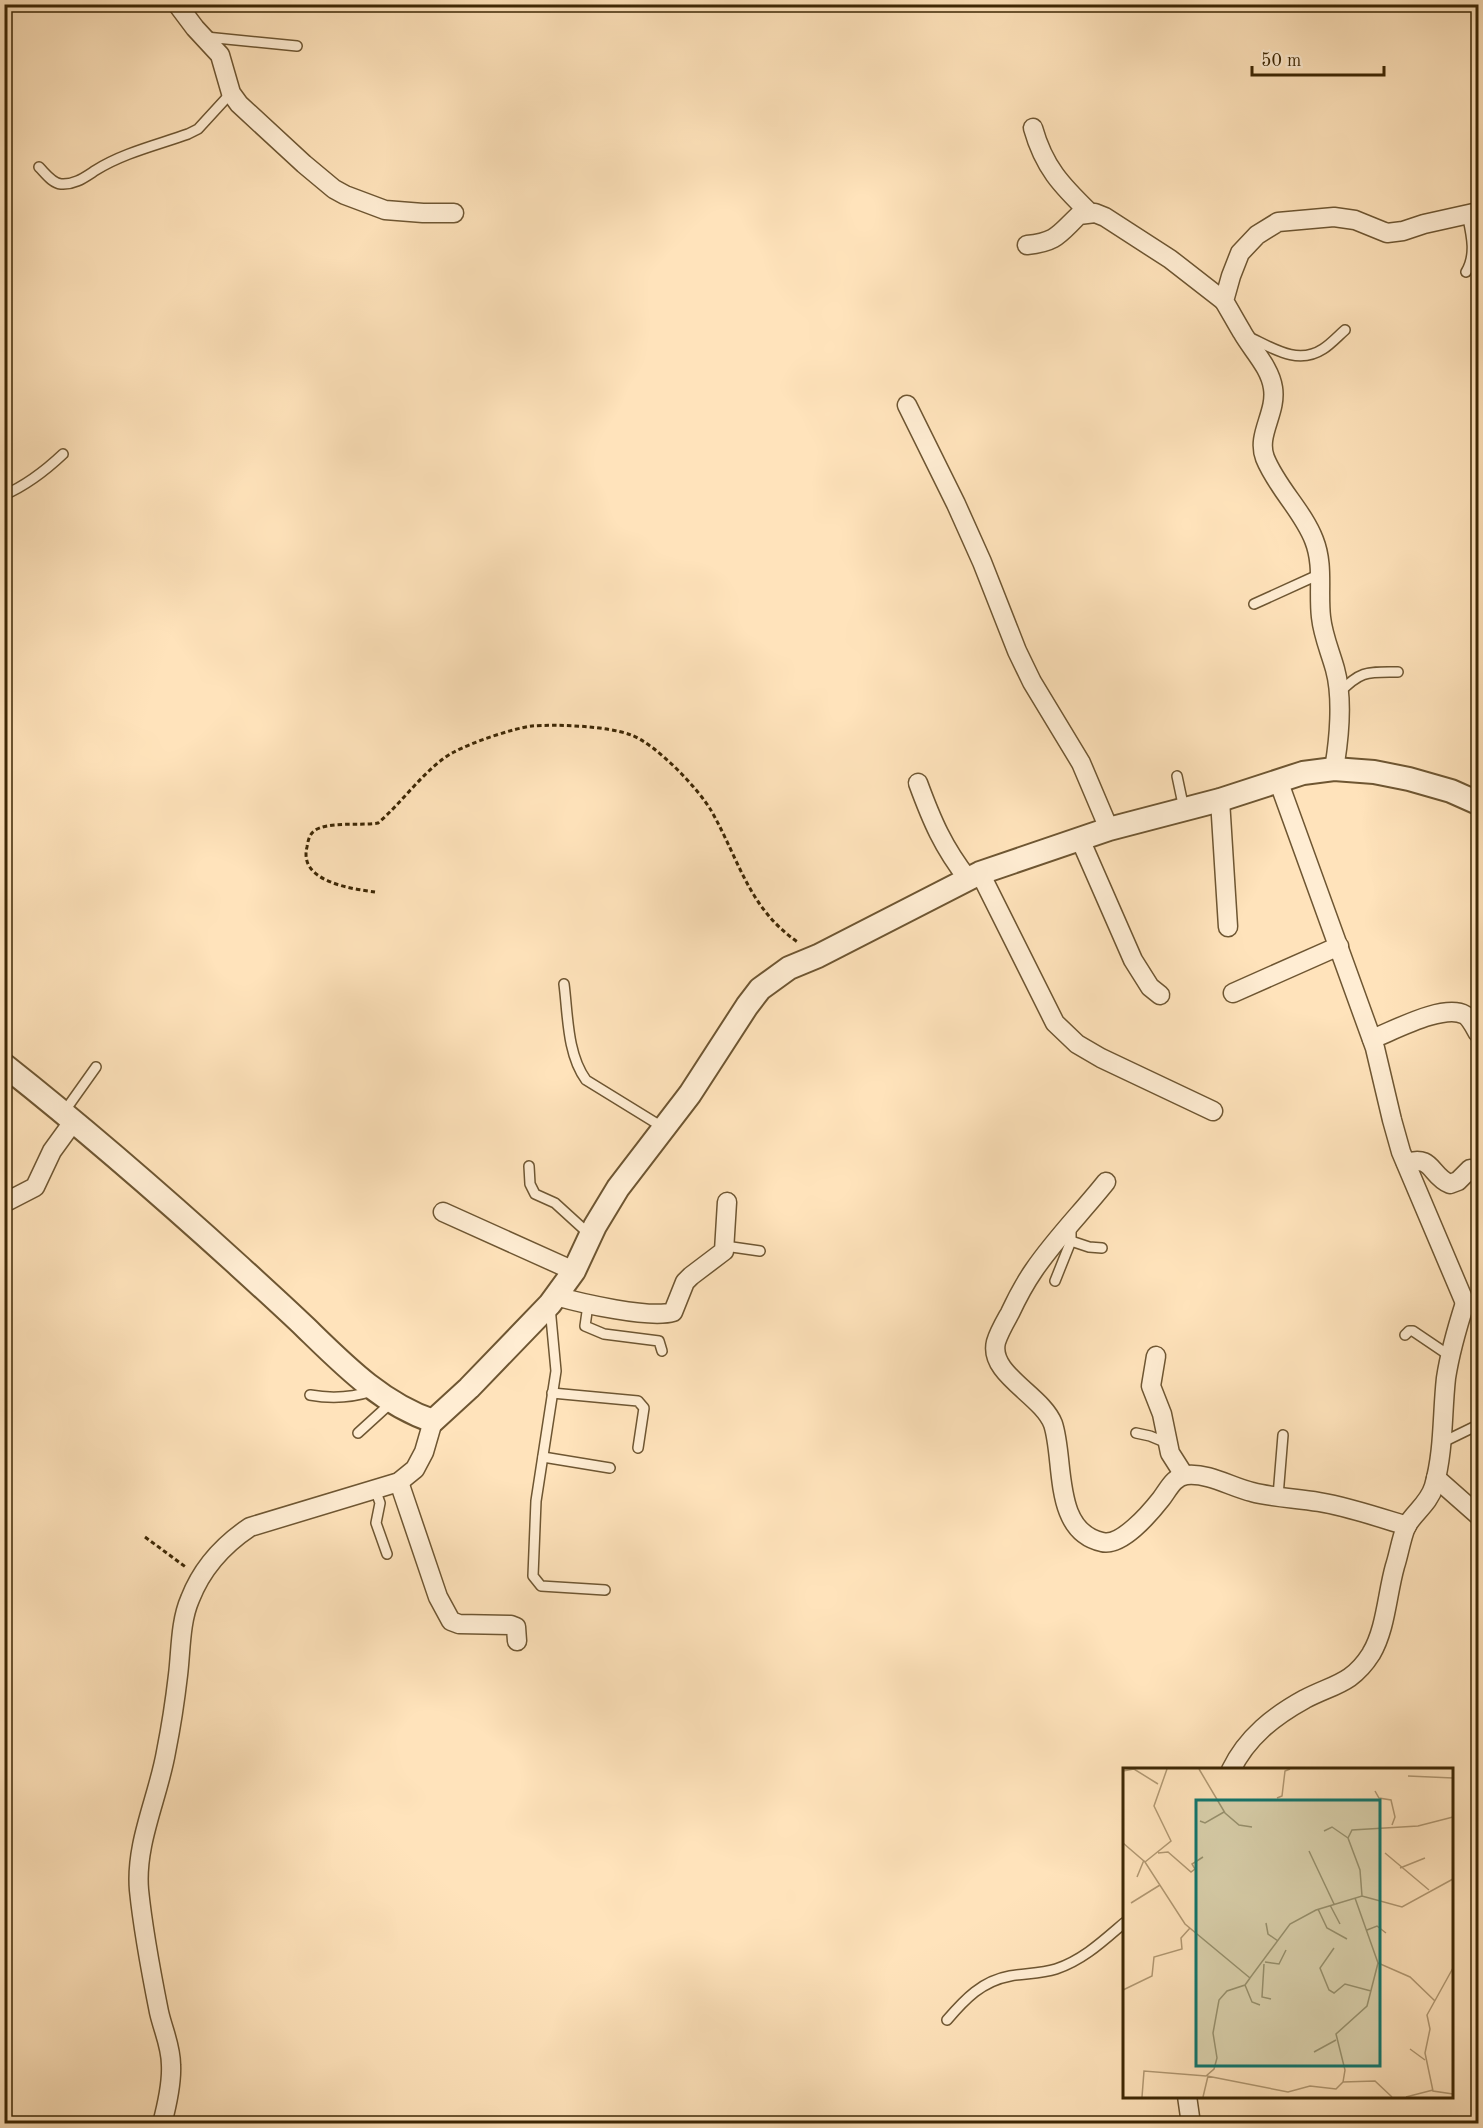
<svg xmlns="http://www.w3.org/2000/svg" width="1483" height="2128" font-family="'Old Standard TT',serif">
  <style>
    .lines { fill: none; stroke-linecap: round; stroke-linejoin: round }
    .service-casing { stroke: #6e5632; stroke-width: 12 }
    .minor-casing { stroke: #6e5632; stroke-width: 21 }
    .tertiary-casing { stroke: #6e5632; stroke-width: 26 }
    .path { stroke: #3d2704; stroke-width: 3; stroke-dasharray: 4.5 3; stroke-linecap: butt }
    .service { stroke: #ffedd3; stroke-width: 9 }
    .minor { stroke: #ffedd3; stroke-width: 18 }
    .tertiary { stroke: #ffedd3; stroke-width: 22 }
    .inset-road { fill: none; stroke: #b19872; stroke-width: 1.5 }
    .view { fill: #0f766e; fill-opacity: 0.15; stroke: #0f766e; stroke-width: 3 }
    .inset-edge { fill: none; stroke: #3d2704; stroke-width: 3 }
  </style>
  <rect width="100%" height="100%" fill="#ffe3bb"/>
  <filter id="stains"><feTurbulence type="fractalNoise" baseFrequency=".00333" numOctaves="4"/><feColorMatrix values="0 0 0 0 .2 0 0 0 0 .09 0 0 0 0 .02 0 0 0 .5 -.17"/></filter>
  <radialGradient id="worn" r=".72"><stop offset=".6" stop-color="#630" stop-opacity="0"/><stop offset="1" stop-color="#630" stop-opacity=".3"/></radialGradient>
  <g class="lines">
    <!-- service casing -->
    <g class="service-casing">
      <g id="service">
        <path d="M206,37L297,46"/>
        <path d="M39,167C46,174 52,183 61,184C75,185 85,177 96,170C123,153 157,145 188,134L198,129L231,93"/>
        <path d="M1466,272C1477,254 1471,233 1467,214"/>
        <path d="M1247,336C1271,347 1297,366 1323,349C1331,344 1338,336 1345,330"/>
        <path d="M4,495C27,485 45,471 63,454"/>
        <path d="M1254,604L1320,574"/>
        <path d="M1339,693C1361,670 1368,672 1398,672"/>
        <path d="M1177,776L1184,809"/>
        <path d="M564,984C568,1015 567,1054 586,1080L664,1128"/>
        <path d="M64,1112L96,1067"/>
        <path d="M529,1166L530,1184L535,1194L555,1203L589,1234"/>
        <path d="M1071,1241L1089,1247L1102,1248"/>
        <path d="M725,1246L760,1251"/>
        <path d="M1055,1281L1071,1241V1227"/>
        <path d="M588,1305L585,1326L604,1334L659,1341L662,1351"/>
        <path d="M550,1307L556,1371L536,1501L533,1576L541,1586L605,1590"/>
        <path d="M1405,1335L1409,1331H1413L1450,1356"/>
        <path d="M552,1393L638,1401L644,1408L638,1448"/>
        <path d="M310,1395C332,1399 351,1398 372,1391"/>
        <path d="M358,1433L392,1402"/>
        <path d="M1136,1433L1150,1436L1167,1443"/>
        <path d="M1441,1443L1478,1425"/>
        <path d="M543,1457L610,1468"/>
        <path d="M375,1489L380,1503L376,1523L387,1554"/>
        <path d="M1278,1496L1283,1435"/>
        <path d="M947,2020C965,1999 982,1981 1010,1976C1025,1973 1040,1974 1056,1969C1083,1960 1103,1941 1124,1923"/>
      </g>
    </g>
    <!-- minor casing -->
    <g class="minor-casing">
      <g id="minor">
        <path d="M177,4L195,28L220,55L231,93L239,104L304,164L334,189L345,195L385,210L423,213H454"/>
        <path d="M1033,128C1044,167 1061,185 1090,213"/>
        <path d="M1027,245C1057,242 1059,234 1079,215L1095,213L1105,217L1170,259L1224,301"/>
        <path d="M907,405L956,504L982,562L1017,651L1032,682L1081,763L1109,829"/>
        <path d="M1334,769C1339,740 1343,698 1335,669C1330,651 1323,636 1321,617C1318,591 1324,565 1314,540C1303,511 1277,488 1265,458C1256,435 1277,413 1273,388C1270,367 1252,350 1242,332C1236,322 1230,311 1224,301L1231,276L1240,253L1257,235L1278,222L1334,217L1355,220L1387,233L1403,231L1424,224L1478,212"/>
        <path d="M1278,780L1375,1048L1392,1120L1401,1152L1465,1303L1478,1304"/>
        <path d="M918,783C932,821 943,847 968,879"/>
        <path d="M1220,800L1228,927"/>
        <path d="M1080,839L1133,960L1150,987L1160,995"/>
        <path d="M980,873L1055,1023L1077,1044L1101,1058L1213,1111"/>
        <path d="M1233,993L1339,946"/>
        <path d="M1372,1039C1393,1031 1444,1003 1465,1015C1470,1018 1475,1028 1478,1033"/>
        <path d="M1406,1163C1433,1154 1430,1176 1450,1184L1458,1181L1470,1169"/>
        <path d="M1106,1182C1083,1211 1055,1239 1034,1270C1025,1283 1017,1298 1010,1313C1005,1322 999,1332 996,1342C988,1374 1042,1395 1053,1424C1065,1460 1052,1531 1102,1542C1121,1547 1150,1513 1161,1499C1168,1490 1174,1476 1187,1475C1209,1473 1231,1487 1252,1492C1274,1498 1297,1498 1319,1502C1349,1507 1378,1517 1407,1526"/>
        <path d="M4,1203L35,1187L52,1151L73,1122"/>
        <path d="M443,1212L574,1271"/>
        <path d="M556,1296C580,1303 650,1319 673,1312L685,1282L691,1276L724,1251L727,1202"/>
        <path d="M1156,1356L1151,1386L1162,1414L1170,1453L1184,1475"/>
        <path d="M1436,1478L1478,1515"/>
        <path d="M399,1482L438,1597L451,1621L459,1624L511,1625L516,1627L517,1641"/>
        <path d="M1231,1770C1247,1737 1274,1716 1305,1699C1334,1684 1352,1684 1371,1654C1386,1629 1387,1594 1395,1566C1399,1554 1401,1539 1406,1527C1413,1513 1429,1504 1434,1486C1444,1451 1442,1414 1446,1378C1450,1352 1457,1328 1465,1303"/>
        <path d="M1187,2096L1191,2124"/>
        <path d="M162,2124C167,2105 172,2084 171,2065C171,2046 163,2030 159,2012C151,1972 143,1930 139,1890C135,1843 158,1798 166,1752C171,1727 175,1701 178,1675C181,1651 180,1622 190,1599C202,1568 223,1545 250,1527L399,1482L415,1469L424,1452L433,1421"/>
      </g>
    </g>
    <!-- tertiary casing -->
    <g class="tertiary-casing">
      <path id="tertiary" d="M4,1065C85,1129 163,1197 239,1266C262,1287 284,1307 306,1328C344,1365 382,1404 433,1421L469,1388L550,1304L574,1271L595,1226L618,1188L690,1094L747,1006L760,989L789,968L818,956L980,873L1109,829L1220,800L1303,773L1334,769L1374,772L1409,779L1451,791L1478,803"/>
    </g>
    <!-- path -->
    <g class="path">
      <path d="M375,892C353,889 298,882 307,847C308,841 309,835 314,831C327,821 361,826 378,823C402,803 427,766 454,752C470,743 514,728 532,726C557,724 608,726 631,735C656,744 699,789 712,812C740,862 749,909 799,943"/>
      <path d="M145,1537L187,1568"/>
    </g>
    <!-- service -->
    <use href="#service" class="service"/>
    <!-- minor -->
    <use href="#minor" class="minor"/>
    <!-- tertiary -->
    <use href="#tertiary" class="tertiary"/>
  </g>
  <!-- overview -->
  <g transform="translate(1123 1768)">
    <rect width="330" height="330" fill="#ffe3bb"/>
    <path class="inset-road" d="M76,1L102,45L116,57L129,59M0,3L11,1L35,16M285,8L330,10M252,23L256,30L268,32L272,49L269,57M154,30L159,28L162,3L167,1M77,53L82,55L101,44M201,63L209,59L225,70M0,75L22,94L62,156L127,210L167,156L193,142L239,128L279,139L330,111M186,83L211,136M35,85L45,84L68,104L72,101L69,96L80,89M262,85L306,122M22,94L48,73L31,38L44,1M277,100L302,90M14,109L21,92M239,128L237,102L225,70L229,62L295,58L330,49M232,130L255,195L287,209L312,233M8,135L37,117M207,137L217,156M195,141L204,160L224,171M143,155L145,166L155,173M244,162L254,158L263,165M211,180L197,200L206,222L211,225L222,216L248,223M142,194L156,196L163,182M141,196L139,229L148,231M330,200L304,247L307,261L302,285L310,323L330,326M122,217L129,234L137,237M0,222L29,208L31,189L59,181L58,170L67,160M287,281L302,292M191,284L213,272M84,308L165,324L187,318L213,321L220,314L252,313L269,329M220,314L222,302L213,266L244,238L255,195M19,329L21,303L83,308L91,301L94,290L90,265L96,232L104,223L122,217L127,210M80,329L85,308M283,329L310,322"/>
    <path class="view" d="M73,32H257V298H73Z"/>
    <rect width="330" height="330" class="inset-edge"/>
  </g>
  <!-- margin -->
  <rect width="1483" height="2128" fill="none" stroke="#ffe3bb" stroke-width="24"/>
  <rect x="6" y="6" width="1471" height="2116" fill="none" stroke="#3d2704" stroke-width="3"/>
  <rect x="12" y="12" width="1459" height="2104" fill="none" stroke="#3d2704" stroke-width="1.5"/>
  <!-- scale -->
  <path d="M1252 66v9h132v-9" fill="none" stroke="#3d2704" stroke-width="3"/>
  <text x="1261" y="66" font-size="18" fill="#3d2704" stroke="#ffedd3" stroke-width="4.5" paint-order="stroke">50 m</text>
  <rect width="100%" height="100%" filter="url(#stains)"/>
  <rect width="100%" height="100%" fill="url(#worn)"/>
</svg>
